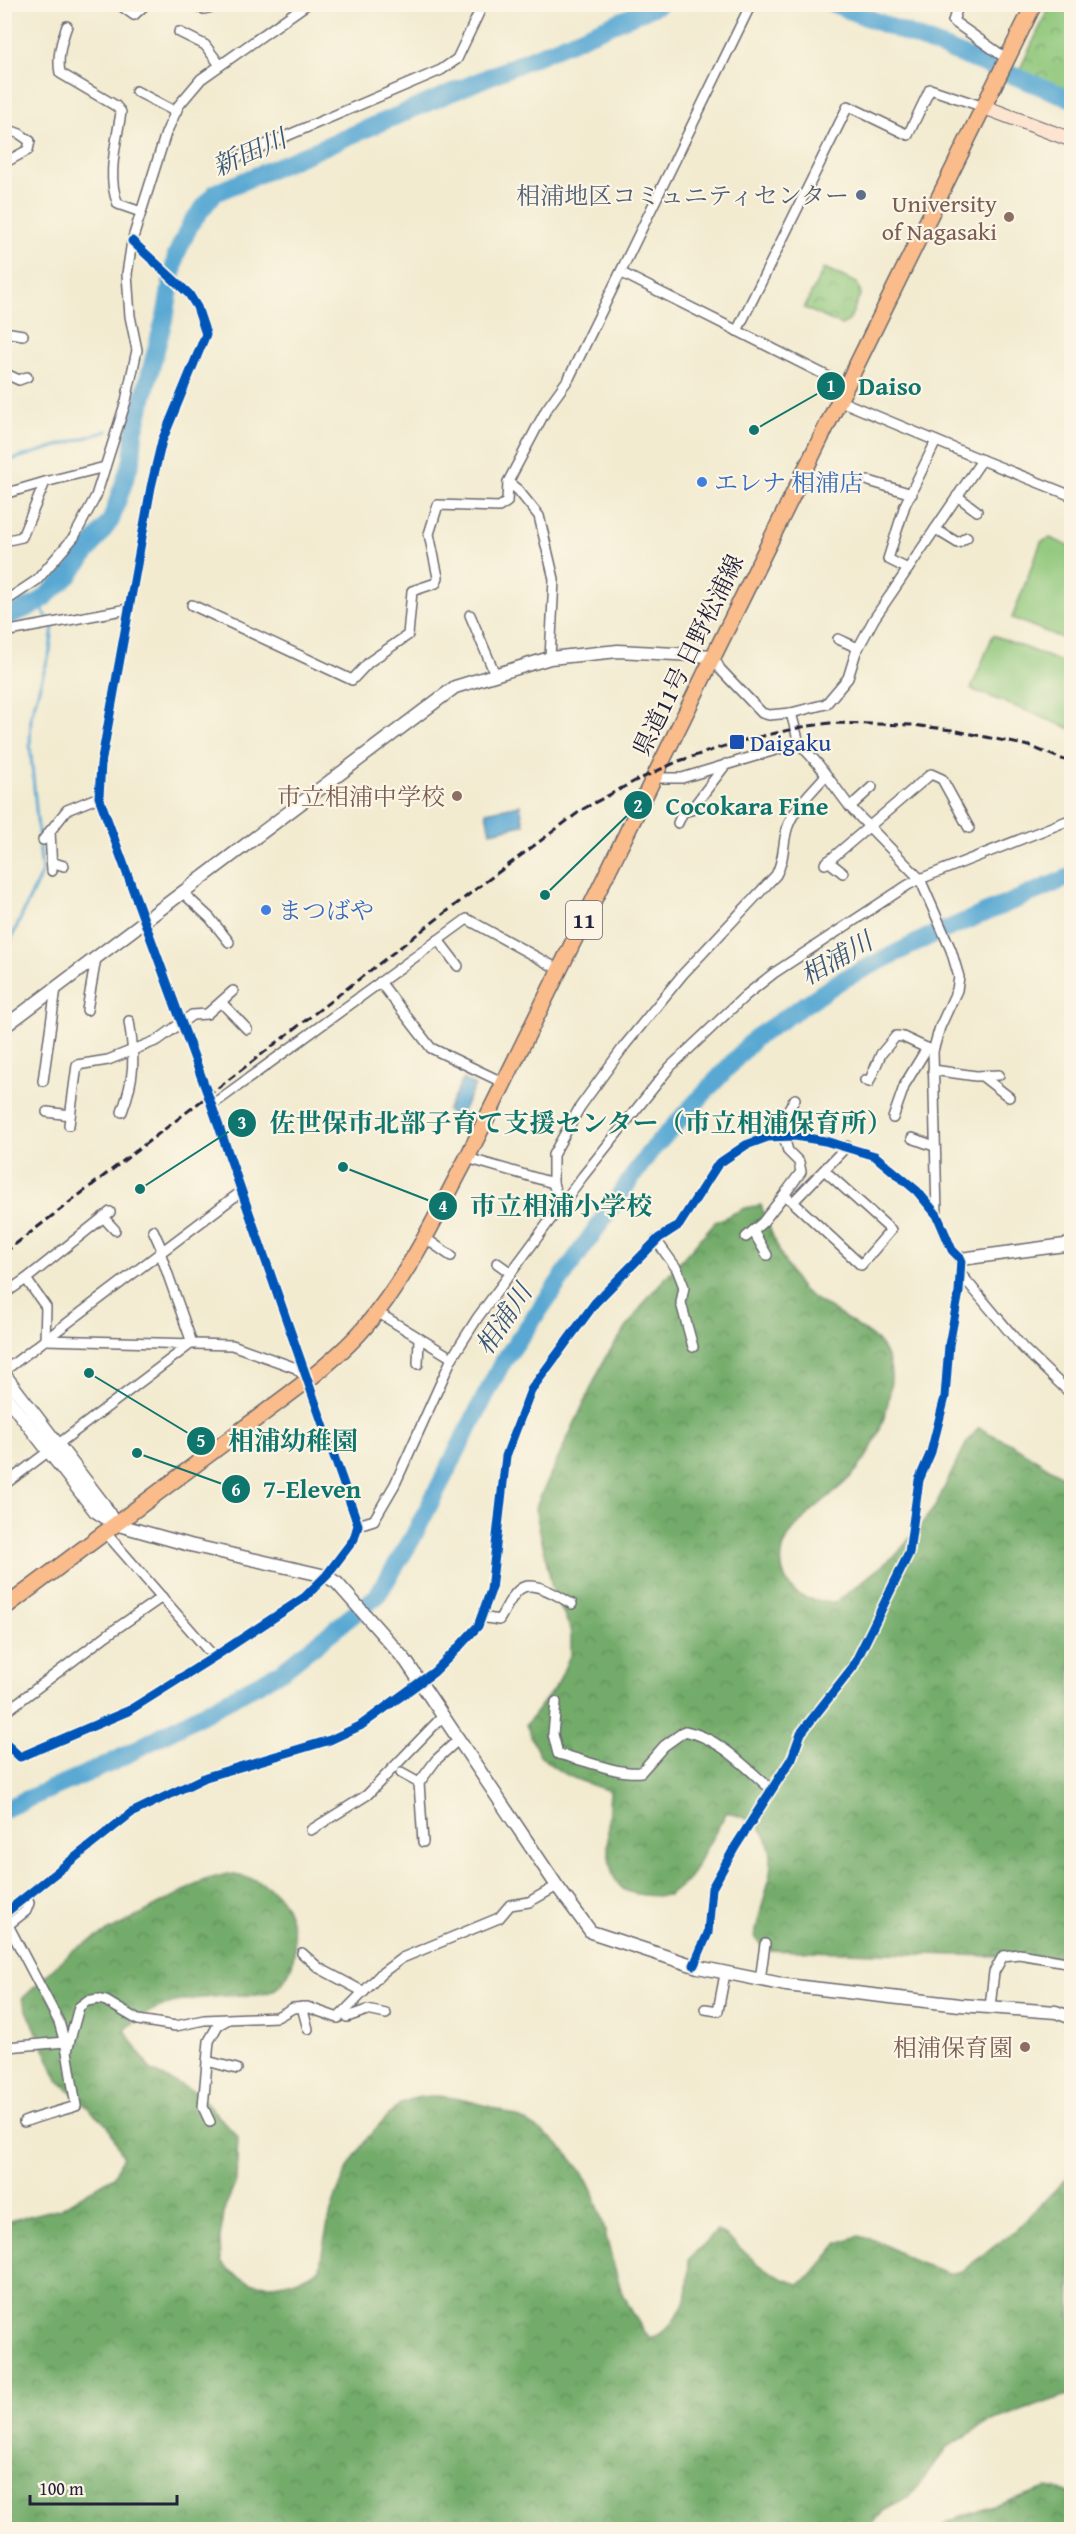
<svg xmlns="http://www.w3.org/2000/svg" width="1076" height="2534" font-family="'Gentium Book Plus','Noto Serif JP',serif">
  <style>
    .forest { fill: url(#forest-crowns); stroke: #4a6753; stroke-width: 1.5 }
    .park { fill: url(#park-crowns); stroke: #58745b; stroke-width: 1.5 }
    .pitch { fill: #8fc77b; stroke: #58745b; stroke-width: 1.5 }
    .water { fill: #59a8d3; stroke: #3e6587; stroke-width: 1.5 }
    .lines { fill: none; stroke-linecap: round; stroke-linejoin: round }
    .stream { stroke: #59a8d3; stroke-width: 3 }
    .river { stroke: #59a8d3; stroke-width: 18 }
    .minor-casing { stroke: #6b686f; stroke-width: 12 }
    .tertiary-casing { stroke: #6b686f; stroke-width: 15 }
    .secondary-casing { stroke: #6b686f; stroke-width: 16 }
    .primary-casing { stroke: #6b686f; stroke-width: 18 }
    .minor { stroke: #fff; stroke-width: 9 }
    .tertiary { stroke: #fff; stroke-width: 12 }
    .secondary { stroke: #fde4d0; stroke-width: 14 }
    .primary { stroke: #f9bc8a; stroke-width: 15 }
    .rail { stroke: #22223b; stroke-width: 3; stroke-dasharray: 9 4.5; stroke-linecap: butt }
    .cycleway-casing { stroke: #fcf5e5; stroke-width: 13 }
    .cycleway { stroke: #0057b8; stroke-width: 9 }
    .service-dot { fill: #5c6f8a; stroke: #fcf5e5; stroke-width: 2 }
    .education-dot { fill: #8d6e63; stroke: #fcf5e5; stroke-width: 2 }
    .shop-dot { fill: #3f7fe0; stroke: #fcf5e5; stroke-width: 2 }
    .transit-dot { fill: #1a4fb4; stroke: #fcf5e5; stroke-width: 2 }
    .labels { text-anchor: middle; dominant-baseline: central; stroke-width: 4.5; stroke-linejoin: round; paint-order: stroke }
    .shield { fill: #fcf5e5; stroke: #63616e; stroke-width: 1.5 }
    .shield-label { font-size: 22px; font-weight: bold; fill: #22223b }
    .service-label { font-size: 24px; fill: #4e5e75; stroke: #fcf5e5; text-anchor: end }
    .education-label { font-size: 24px; fill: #785e54; stroke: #fcf5e5; text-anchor: end }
    .shop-label { font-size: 24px; fill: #366cbe; stroke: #fcf5e5; text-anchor: start }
    .street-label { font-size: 24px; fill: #22223b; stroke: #fcf5e5 }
    .transit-label { font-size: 24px; fill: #164399; stroke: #fcf5e5; text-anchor: start }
    .water-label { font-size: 26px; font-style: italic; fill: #385878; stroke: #fcf5e5 }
    .leader { fill: none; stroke: #0f766e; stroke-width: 2 }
    .callout-dot { fill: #0f766e; stroke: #fcf5e5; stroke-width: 2 }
    .mark-label { font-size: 18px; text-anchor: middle; font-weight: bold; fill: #fff }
    .callout-label { font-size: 26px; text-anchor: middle; font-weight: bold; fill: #0f766e; stroke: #fcf5e5; stroke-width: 4.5; stroke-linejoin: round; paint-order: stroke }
  </style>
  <defs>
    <pattern id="forest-crowns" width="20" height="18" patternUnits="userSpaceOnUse" patternTransform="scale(1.5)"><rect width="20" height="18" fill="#73ac6b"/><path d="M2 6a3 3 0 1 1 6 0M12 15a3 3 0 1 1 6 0" fill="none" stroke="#5e8c59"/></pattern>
    <pattern id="park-crowns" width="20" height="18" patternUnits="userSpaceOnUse" patternTransform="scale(1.5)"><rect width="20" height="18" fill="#8fc77b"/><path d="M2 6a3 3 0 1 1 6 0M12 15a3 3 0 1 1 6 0" fill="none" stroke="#74a166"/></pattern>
  </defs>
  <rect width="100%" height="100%" fill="#fcf5e5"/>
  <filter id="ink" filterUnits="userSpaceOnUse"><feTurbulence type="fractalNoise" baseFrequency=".0167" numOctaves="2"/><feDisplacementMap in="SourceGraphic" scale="12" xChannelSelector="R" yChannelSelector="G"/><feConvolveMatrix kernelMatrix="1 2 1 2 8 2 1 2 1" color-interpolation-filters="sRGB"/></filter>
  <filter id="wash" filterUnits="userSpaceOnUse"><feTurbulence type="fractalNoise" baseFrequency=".008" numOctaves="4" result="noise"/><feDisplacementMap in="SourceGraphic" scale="24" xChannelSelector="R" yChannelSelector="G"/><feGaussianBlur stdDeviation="1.35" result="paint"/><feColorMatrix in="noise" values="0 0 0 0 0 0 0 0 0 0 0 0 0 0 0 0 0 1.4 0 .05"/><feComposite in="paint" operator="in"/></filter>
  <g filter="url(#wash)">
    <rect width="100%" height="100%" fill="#f2ebd0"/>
    <!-- forest -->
    <g class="forest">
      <path d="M761,1205C770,1231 783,1264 800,1287C804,1293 812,1297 818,1301C831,1309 873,1335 881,1345C887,1354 892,1368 891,1379C890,1410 876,1447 856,1471C831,1502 763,1532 786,1580C795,1600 816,1601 836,1602L898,1553L934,1508L968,1440L979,1428L1013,1445L1071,1482V1958L765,1950L755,1937C759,1902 788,1855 757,1825C749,1818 736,1815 727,1812L688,1880L668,1896C655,1896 640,1896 627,1891C600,1879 609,1815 610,1791C586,1783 558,1775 541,1756C534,1748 531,1734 526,1725L558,1683L571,1653V1630L553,1592L535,1508L605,1358L649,1296L715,1222L745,1208Z"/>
      <path d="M227,1874C250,1877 268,1881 282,1901C300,1926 302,1986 263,1994C255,1996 244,1995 236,1995C192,1998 157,1999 125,2030L151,2071L197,2093L238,2137L236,2182L225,2207L220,2239L221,2262C251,2294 284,2289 320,2269C326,2215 344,2157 386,2118C391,2114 396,2106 402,2103C430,2089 463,2099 491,2107C527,2119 556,2136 579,2168C600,2196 605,2237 615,2270C622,2296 634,2318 650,2339C666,2334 681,2313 686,2297C690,2286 688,2271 689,2259L717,2231C730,2236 739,2248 750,2257C764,2270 781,2279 799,2284L811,2276L839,2243L858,2236L878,2241L916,2262L948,2273L962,2271L1018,2228L1071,2173V2394L988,2422L947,2448L910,2497L883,2511L870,2529L5,2530V2222L61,2208L114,2176L123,2156L108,2126L58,2080L22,1999L73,1950L205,1880Z"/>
      <path d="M1047,2488L1071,2492V2529H938L947,2522Z"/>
    </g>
    <!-- park -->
    <g class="park">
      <path d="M1051,4L1071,5V92L1019,71Z"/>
      <path d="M824,268L857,283L861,293L849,321L841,325L804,308Z"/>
    </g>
    <!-- pitch -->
    <g class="pitch">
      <path d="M1050,538L1071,547V642L1012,618L1041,542Z"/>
      <path d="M993,635L1071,666V729L971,689Z"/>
    </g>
    <!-- water -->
    <g class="water">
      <path d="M520,805L524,825L490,832L486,812Z"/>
      <path d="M463,1079L475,1086L459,1117L447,1111Z"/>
    </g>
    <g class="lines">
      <!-- stream -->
      <g class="stream">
        <path d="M124,436L134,438"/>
        <path d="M4,462L108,431"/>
        <path d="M4,968L12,937L42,872L30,745L31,716L50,651L53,626L38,603"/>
      </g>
      <!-- river -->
      <g class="river">
        <path d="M833,4L1072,99"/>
        <path d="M4,618L38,603L69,576L111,520L132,459L134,433L166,312L176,255L191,223L215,193L660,4"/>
        <path d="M4,1809L111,1763L282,1671L377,1596L412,1539L501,1365L649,1153L755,1038L840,981L928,937L1072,876"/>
      </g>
    </g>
  </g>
  <g filter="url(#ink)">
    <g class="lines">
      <!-- minor casing -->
      <g class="minor-casing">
        <g id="minor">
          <path d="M188,4L204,9L227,4"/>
          <path d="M959,4L953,21L1007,59"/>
          <path d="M120,5L134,15L146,4"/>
          <path d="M67,26C61,42 57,57 60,73L116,106L121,112C117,141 106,177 118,204L141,212"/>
          <path d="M179,32L205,45L220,65"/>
          <path d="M136,91L176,112"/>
          <path d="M4,128L20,134L30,141L28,150L4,163"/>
          <path d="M228,161L441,70L457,59L483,4"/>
          <path d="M622,273L845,385"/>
          <path d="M737,331L848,106L908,135L930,89L984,107"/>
          <path d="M4,332L23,335"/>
          <path d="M4,373L19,380L27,377"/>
          <path d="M982,460L1072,496"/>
          <path d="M869,481L912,494"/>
          <path d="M508,482L518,490L539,516L554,579L550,658"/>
          <path d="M4,494L45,482"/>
          <path d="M957,496L977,511"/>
          <path d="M935,529L958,543L967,537"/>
          <path d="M4,541L22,537L45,482L105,467"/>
          <path d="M908,569L888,559L905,505L936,441"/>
          <path d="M4,602L37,580L74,537L96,496L126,401L137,350L130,316L127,274L132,241L166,133L179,105L201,79L307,4"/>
          <path d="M192,605L352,680L369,662L408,635L412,591L436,583L438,577L429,534L438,505L499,507L507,502L508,482L546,410L569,378L751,4"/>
          <path d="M470,615L495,674"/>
          <path d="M4,632L128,609"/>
          <path d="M838,639L858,648"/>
          <path d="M713,656L720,669L762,713L769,715L791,713L799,743L818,764L850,807L920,879L951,950L959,977L957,990L940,1027L933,1051L937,1215"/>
          <path d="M791,713L826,704L848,678L856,652L874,619L982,460L838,400"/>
          <path d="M654,778H682L799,743"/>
          <path d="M850,807L872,787"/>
          <path d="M678,823L683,812L691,810L726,764"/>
          <path d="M50,831L52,871"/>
          <path d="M43,840L67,810L99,797"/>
          <path d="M828,861L843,873"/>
          <path d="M51,862L64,866"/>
          <path d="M825,864L931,774L942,779L969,828"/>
          <path d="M182,892L210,918L229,942"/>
          <path d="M438,940L458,966"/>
          <path d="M380,982L431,1048L504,1083"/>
          <path d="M221,1002L247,1029"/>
          <path d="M87,1010L96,958"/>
          <path d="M933,1070L976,1076L999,1075"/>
          <path d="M982,1076L1009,1097"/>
          <path d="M865,1080L869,1082L881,1054L896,1036L903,1037L933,1051"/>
          <path d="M43,1081L56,988"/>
          <path d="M212,1105L467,919L560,970"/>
          <path d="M47,1112L70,1115"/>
          <path d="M122,1112C135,1077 135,1057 129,1021"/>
          <path d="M893,1118L905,1084L927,1048"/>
          <path d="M69,1125L77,1065L108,1060L158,1040L192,1015L207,1014L233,991"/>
          <path d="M792,1136L788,1110L795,1099"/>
          <path d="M912,1138L934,1146"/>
          <path d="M467,1158L553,1183V1155L580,1107L625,1045L683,974L776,875C785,858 782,847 787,829C793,808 813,791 826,775"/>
          <path d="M824,1170L891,1230L861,1265L793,1202L847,1146"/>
          <path d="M553,1183L560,1206"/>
          <path d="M784,1195L801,1172L799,1162L788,1151L784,1137"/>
          <path d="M103,1217L115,1230"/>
          <path d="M153,1230L162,1250"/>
          <path d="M753,1231L767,1255"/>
          <path d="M746,1237L763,1222L784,1195L789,1199"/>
          <path d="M425,1238L451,1256"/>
          <path d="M656,1240L677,1269L684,1287L681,1303L693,1347"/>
          <path d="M160,1252L192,1343"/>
          <path d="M497,1263L511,1273"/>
          <path d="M960,1273L1023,1348L1072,1395"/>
          <path d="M26,1279L110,1212"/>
          <path d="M4,1294L26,1279L46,1307L45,1340"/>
          <path d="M377,1312L452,1358"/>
          <path d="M45,1340L232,1345L296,1368L307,1379"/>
          <path d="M418,1364L419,1339"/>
          <path d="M4,1371L242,1191"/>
          <path d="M4,1485L192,1343"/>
          <path d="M358,1525L374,1520L395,1484L452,1358L478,1317L583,1176L670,1067L745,996L774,973L908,885L920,879L1072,819"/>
          <path d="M105,1532L214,1657"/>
          <path d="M481,1617L499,1620C505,1611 511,1595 520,1589C533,1579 560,1597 572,1604"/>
          <path d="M556,1702L553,1734L558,1754C583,1759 618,1775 641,1772L664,1746L685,1731C720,1738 745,1767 772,1790"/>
          <path d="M4,1713L107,1635L162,1597"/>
          <path d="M4,1742L20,1757L128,1711L214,1657L305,1597L326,1576L354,1539L358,1525L208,1095L99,797L101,764L151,487L162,441L206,334L197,307L189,294L132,241"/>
          <path d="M401,1773L419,1783"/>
          <path d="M311,1830L367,1795L443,1716"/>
          <path d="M423,1842L419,1783L436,1760L459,1739"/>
          <path d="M26,1897L29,1903L26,1911L8,1925L59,2022L67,2050"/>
          <path d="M4,1914L131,1813L206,1777L330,1740L360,1726L434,1672L455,1651L478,1626L491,1590L506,1456L531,1390L595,1303L659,1238L679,1225L718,1164L746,1145L768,1137L795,1136L825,1141L875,1156L917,1191L937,1215L952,1250L961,1259L959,1292L949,1345L945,1397L931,1452L919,1480L909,1553L853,1667L801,1733L792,1758L735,1847L712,1888L708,1933L694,1965"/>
          <path d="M302,1953L319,1968L364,1992"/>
          <path d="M760,1980L765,1944"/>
          <path d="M302,2007L308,2029"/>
          <path d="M990,2007L994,1972L1003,1956L1019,1954L1072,1963"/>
          <path d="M705,2009L718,2011L725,1974"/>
          <path d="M345,2012L347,2017L367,2010L386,2014"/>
          <path d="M7,2047L65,2042"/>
          <path d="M207,2061L237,2069"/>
          <path d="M24,2122C41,2115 58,2112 76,2106L67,2051L79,2007L87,2001L98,1999L106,2001L138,2020L176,2026L204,2020L277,2017L293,2008L307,2007L338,2018L382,1973L402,1958L499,1918L510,1905L529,1902L557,1886"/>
          <path d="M210,2122L203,2107L209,2041L218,2025L227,2020"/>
        </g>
      </g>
      <!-- tertiary casing -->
      <g class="tertiary-casing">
        <g id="tertiary">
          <path d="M4,1027L455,687L550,658L618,651L713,656"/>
          <path d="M961,1259L1072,1244"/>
          <path d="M4,1374L104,1505L114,1523"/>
          <path d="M4,1394L95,1511L115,1524L190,1545L326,1576L337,1583L406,1661L557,1886L591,1932L698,1967L786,1985L960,2005L1056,2012L1072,2018"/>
        </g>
      </g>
      <!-- secondary casing -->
      <g class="secondary-casing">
        <path id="secondary" d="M984,107L1072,140"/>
      </g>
      <!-- primary casing -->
      <g class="primary-casing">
        <path id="primary" d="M4,1608L308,1380C328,1364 348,1347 365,1327C408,1277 436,1216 467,1158L1034,4"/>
      </g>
      <!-- minor -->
      <use href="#minor" class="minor"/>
      <!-- tertiary -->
      <use href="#tertiary" class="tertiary"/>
      <!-- secondary -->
      <use href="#secondary" class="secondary"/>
      <!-- primary -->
      <use href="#primary" class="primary"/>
      <!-- rail -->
      <path class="rail" d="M4,1253L472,892L583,809L635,781L679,761L737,742L802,727L830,723L913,725L952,730L1029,746L1072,763"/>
      <!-- cycleway casing -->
      <g class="cycleway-casing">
        <g id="cycleway">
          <path d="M4,1742L20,1757L128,1711L214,1657L305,1597L326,1576L354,1539L358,1525L208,1095L99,797L101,764L151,487L162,441L206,334L197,307L189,294L132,241"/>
          <path d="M4,1914L131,1813L206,1777L330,1740L360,1726L434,1672L455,1651L478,1626L491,1590L506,1456L531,1390L595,1303L659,1238L679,1225L718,1164L746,1145L768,1137L795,1136L825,1141L875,1156L917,1191L937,1215L952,1250L961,1259L959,1292L949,1345L945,1397L931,1452L919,1480L909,1553L853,1667L801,1733L792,1758L735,1847L712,1888L708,1933L694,1965"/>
        </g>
      </g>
      <!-- cycleway -->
      <use href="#cycleway" class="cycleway"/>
    </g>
  </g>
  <!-- markers -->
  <circle class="service-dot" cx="861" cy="195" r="6"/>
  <g class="education-dot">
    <circle cx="1009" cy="217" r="6"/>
    <circle cx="457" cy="796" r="6"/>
    <circle cx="1025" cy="2047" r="6"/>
  </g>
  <g class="shop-dot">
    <circle cx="702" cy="482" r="6"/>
    <circle cx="266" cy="910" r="6"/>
  </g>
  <rect class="transit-dot" x="729" y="734" width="16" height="16" rx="3"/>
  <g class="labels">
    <!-- shield labels -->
    <rect class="shield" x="566" y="901" width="36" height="38" rx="4.5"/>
    <g class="shield-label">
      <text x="584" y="920">11</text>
    </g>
    <!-- service labels -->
    <g class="service-label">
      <text x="849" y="195">相浦地区コミュニティセンター</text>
    </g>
    <!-- education labels -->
    <g class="education-label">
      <text x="997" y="203">University<tspan x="997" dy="28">of Nagasaki</tspan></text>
      <text x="445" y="796">市立相浦中学校</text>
      <text x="1013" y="2047">相浦保育園</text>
    </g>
    <!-- shop labels -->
    <g class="shop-label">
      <text x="714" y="482">エレナ 相浦店</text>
      <text x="278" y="910">まつばや</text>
    </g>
    <!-- street labels -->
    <g class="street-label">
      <text transform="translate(688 655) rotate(-64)">県道11号 日野松浦線</text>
    </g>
    <!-- transit labels -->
    <g class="transit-label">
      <text x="750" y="742">Daigaku</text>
    </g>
    <!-- water labels -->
    <g class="water-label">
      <text transform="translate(249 152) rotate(-24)">新田川</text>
      <text transform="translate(836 958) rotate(-30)">相浦川</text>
      <text transform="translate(503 1319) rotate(-56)">相浦川</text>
    </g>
  </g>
  <!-- callouts -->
  <path class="leader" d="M754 430L831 386M545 895L638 805M140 1189L242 1123M343 1167L443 1206M89 1373L201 1441M137 1453L236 1489"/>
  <g class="callout-dot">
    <circle cx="754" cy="430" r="6"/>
    <circle cx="545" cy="895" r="6"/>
    <circle cx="140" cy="1189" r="6"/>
    <circle cx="343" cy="1167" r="6"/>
    <circle cx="89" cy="1373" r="6"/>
    <circle cx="137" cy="1453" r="6"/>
    <circle cx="831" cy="386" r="15"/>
    <circle cx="638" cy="805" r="15"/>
    <circle cx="242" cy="1123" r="15"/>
    <circle cx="443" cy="1206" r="15"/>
    <circle cx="201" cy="1441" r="15"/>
    <circle cx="236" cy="1489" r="15"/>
  </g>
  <g class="mark-label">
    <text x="831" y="392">1</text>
    <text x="638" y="812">2</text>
    <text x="242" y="1129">3</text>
    <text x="443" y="1212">4</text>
    <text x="201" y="1447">5</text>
    <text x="236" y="1496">6</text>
  </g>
  <g class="callout-label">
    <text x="890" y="395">Daiso</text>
    <text x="747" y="815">Cocokara Fine</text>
    <text x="581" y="1132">佐世保市北部子育て支援センター（市立相浦保育所）</text>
    <text x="561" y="1215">市立相浦小学校</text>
    <text x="293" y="1450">相浦幼稚園</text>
    <text x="312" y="1498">7-Eleven</text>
  </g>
  <!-- margin -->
  <rect width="1076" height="2534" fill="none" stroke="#fcf5e5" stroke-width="24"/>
  <!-- scale -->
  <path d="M30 2495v9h147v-9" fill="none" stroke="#22223b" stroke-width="3"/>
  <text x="39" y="2495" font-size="18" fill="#22223b" stroke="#fcf5e5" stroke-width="4.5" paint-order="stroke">100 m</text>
</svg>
